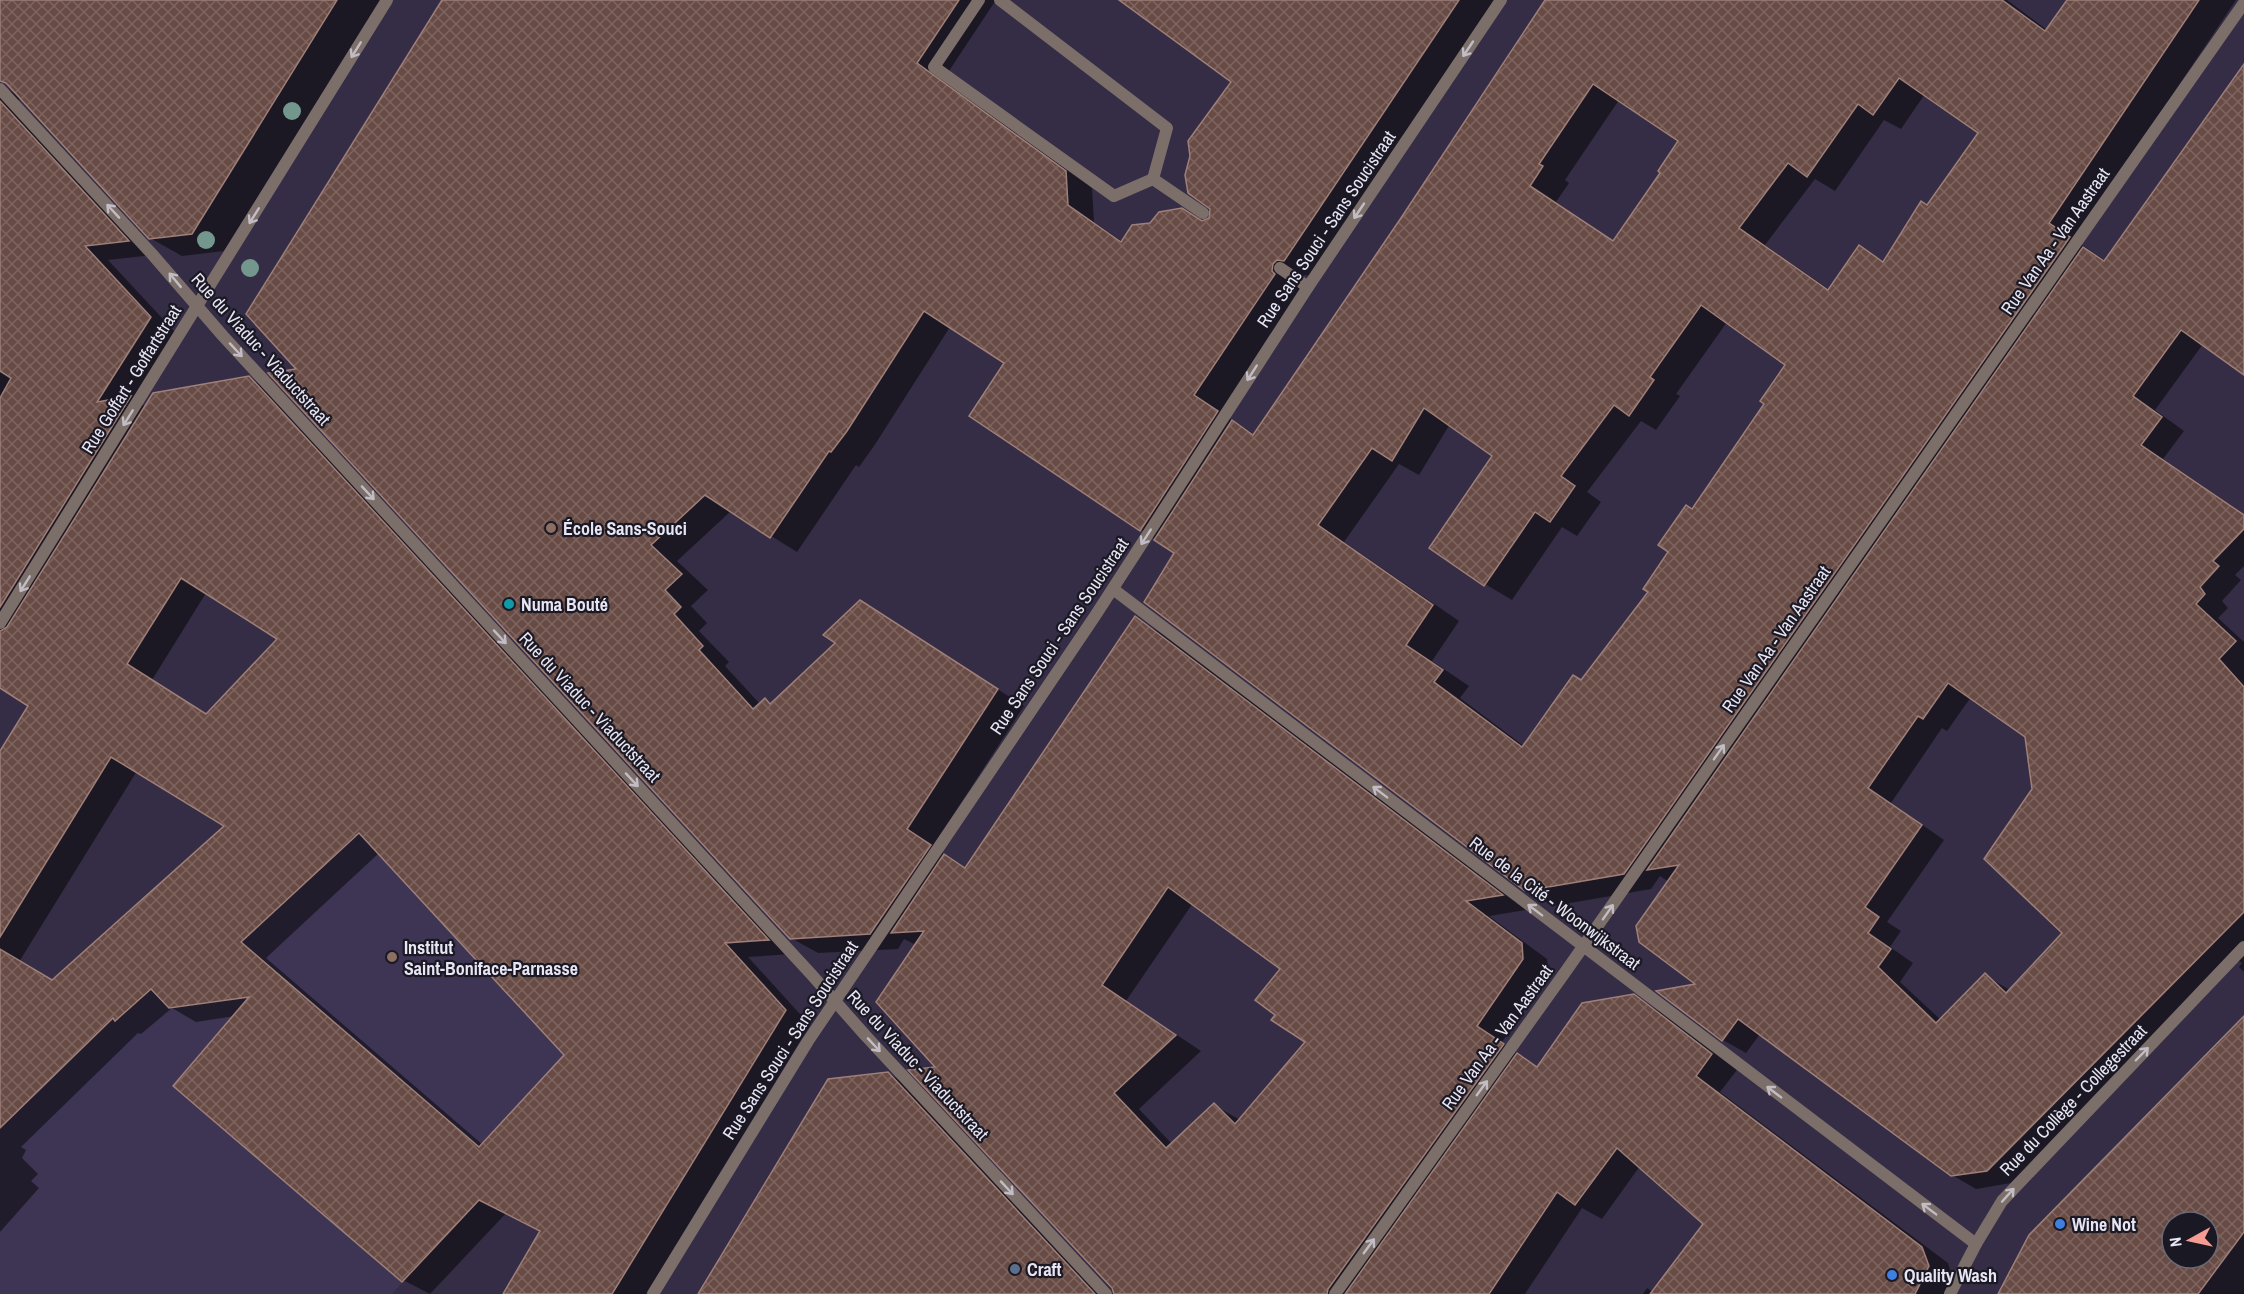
<svg xmlns="http://www.w3.org/2000/svg" width="2244" height="1294" font-family="'Archivo Narrow',sans-serif">
  <style>
    .built { fill: #3d3553 }
    .shadow { fill: #0007; fill-rule: evenodd }
    .building { fill: url(#building-cross-hatch); stroke: #9f7f78; stroke-width: 1.5; fill-rule: evenodd }
    .lines { fill: none; stroke-linecap: round; stroke-linejoin: round }
    .service { stroke: #7c6f6a; stroke-width: 12 }
    .minor { stroke: #7c6f6a; stroke-width: 12 }
    .tree { fill: #73978c }
    .oneway { stroke: #c2bcc4 }
    .education-dot { fill: #8d6e63; stroke: #1a1822; stroke-width: 2 }
    .culture-dot { fill: #0f9aa8; stroke: #1a1822; stroke-width: 2 }
    .shop-dot { fill: #3f7fe0; stroke: #1a1822; stroke-width: 2 }
    .service-dot { fill: #5c6f8a; stroke: #1a1822; stroke-width: 2 }
    .labels { text-anchor: middle; dominant-baseline: central; stroke-width: 4.5; stroke-linejoin: round; paint-order: stroke }
    .street-label { font-size: 18px; fill: #e8e5f4; stroke: #1a1822 }
    .poi-label { font-size: 18px; font-weight: bold; fill: #e8e5f4; stroke: #1a1822; text-anchor: start }
  </style>
  <defs>
    <pattern id="building-cross-hatch" width="8" height="8" patternUnits="userSpaceOnUse" patternTransform="scale(1.5)"><rect width="8" height="8" fill="#684b45"/><path d="M0 0l8 8M0 8l8-8" fill="none" stroke="#7e6560"/></pattern>
  </defs>
  <rect width="100%" height="100%" fill="#342d45"/>
  <!-- built -->
  <path class="built" d="M50,616L246,738L636,1033L392,1294H0V1032L52,980L224,826L3,691Z"/>
  <!-- shadow -->
  <g class="shadow">
    <path d="M0,0H380L224,251L182,256L150,238L0,45Z"/>
    <path d="M442,0H996L943,80L1092,188L1094,222L1123,242L1211,219L1233,81L1218,0H1496L1311,276L1304,275L1299,279V288L1301,291L1220,412L1255,435L1402,219L1546,0H2007L2047,30L2069,0H2236L2075,240L2106,261L2244,66V372L2203,344L2155,410L2184,431L2163,459L2244,514V566L2235,575L2241,580L2222,601L2228,608L2218,618L2244,642V972L2239,967L2242,963L2234,958L2011,1183L1976,1189L1952,1175L1760,1034L1746,1053L1723,1040L1698,985L1669,882L1660,876L1651,889L1553,906L1526,890L1176,553L971,415L1006,363L950,327L874,446L859,467L856,465L797,552L731,511L677,561L708,590L691,606L707,623L699,631L729,662L725,666L760,704L765,700L772,704L838,643L861,602L1024,706L933,846L966,868L1135,618L1161,633L1526,910L1489,916L1547,959L1549,974L1502,1042L1539,1068L1633,996L1659,1011L1737,1070L1720,1092L1948,1263L1954,1282L1948,1294H1643L1647,1288L1653,1292L1705,1224L1640,1166L1602,1219L1582,1208L1525,1294H1115L938,1068L916,945L904,939L898,949L818,953L791,938L299,370ZM1925,94L1980,132L1928,207L1885,262L1859,247L1830,290L1765,245L1815,179L1835,191L1884,120L1901,129ZM1619,100L1680,141L1662,172L1614,241L1556,202L1569,183L1565,180ZM1727,322L1788,365L1767,403L1693,510L1650,592L1581,681L1524,746L1460,698L1469,686L1432,661L1459,621L1344,542L1399,464L1419,475L1450,424L1495,455L1485,584L1512,600L1562,527L1577,536L1601,502L1587,492L1641,421L1656,430L1680,396L1676,394ZM1971,697L2026,736L2034,790L2064,933L2011,991L1985,975L1941,1020L1900,982L1913,963L1890,947L1901,931L1887,922L1944,840L1891,803L1942,728L1947,731ZM1193,903L1282,969L1277,1015L1308,1042L1240,1120L1214,1105L1172,1144L1139,1109L1201,1051L1126,1001Z"/>
    <path d="M0,84L21,98L17,102L153,255L108,260L176,333L134,400L146,407L249,378L275,393L792,954L748,957L810,1025L646,1294H505L542,1232L560,1156L430,1294L403,1280L235,1016L196,1022L172,1008L141,1034L138,1033L21,1147L26,1150L22,1158L38,1174L31,1181L39,1188L0,1232V754L30,705L0,687ZM206,593L280,638L207,715L152,680ZM137,771L226,825L53,982L19,962ZM379,853L566,1055L483,1145L266,958Z"/>
    <path d="M2244,1018V1294H2000ZM2172,1222H2208V1258H2172Z"/>
    <path d="M888,1073L914,1089L1105,1294H698Z"/>
  </g>
  <!-- building -->
  <g class="building">
    <path d="M0,0H337L192,234L149,239L6,83L0,81Z"/>
    <path d="M442,0H959L917,63L1066,171L1068,205L1121,242L1132,225L1150,223L1159,212L1182,208L1202,221L1209,218L1210,209L1188,193L1185,175L1190,156L1188,141L1231,82L1119,0H1459L1284,261L1277,260L1273,264L1272,271L1275,274L1194,395L1218,411L1140,531L969,416L1004,363L924,311L847,431L831,452L829,451L770,538L705,495L651,545L682,574L665,590L681,607L674,614L703,646L699,650L753,709L765,698L770,704L835,643L823,635L860,600L998,689L907,829L931,845L870,934L790,939L268,373L296,369L246,314Z"/>
    <path d="M1545,0H2002L2045,31L2067,0H2199L2049,223L2070,237L1624,874L1525,891L1144,602L1174,553L1154,540L1232,420L1253,435L1401,218ZM1899,78L1978,133L1927,205L1921,201L1883,262L1859,245L1828,290L1739,228L1788,163L1807,177L1858,104L1873,115ZM1593,84L1678,141L1658,171L1660,173L1613,241L1530,186L1543,166L1539,164ZM1701,305L1785,365L1760,401L1764,404L1692,509L1686,505L1658,545L1668,552L1643,589L1648,592L1581,680L1573,675L1522,747L1434,682L1443,670L1406,645L1433,605L1318,525L1372,448L1392,461L1424,408L1492,456L1429,548L1484,586L1535,512L1550,522L1575,486L1561,476L1614,405L1629,416L1654,380L1650,377Z"/>
    <path d="M2244,64V375L2181,330L2133,396L2162,417L2141,445L2244,515V529L2213,561L2219,566L2200,587L2205,594L2196,604L2236,641L2219,659L2244,687V912L1987,1171L1951,1176L1738,1019L1722,1041L1656,991L1695,984L1639,942L1636,926L1679,865L1647,870L2083,247L2104,261ZM1948,683L2025,737L2032,789L1984,859L2062,933L2006,993L1985,973L1936,1023L1878,967L1891,949L1868,933L1879,917L1865,907L1922,825L1868,788L1918,716L1923,719Z"/>
    <path d="M0,101L129,241L85,246L151,317L97,402L131,396L0,607V398L11,378L0,371Z"/>
    <path d="M249,376L769,940L725,943L786,1010L612,1294H503L540,1231L479,1200L402,1282L173,1086L249,997L169,1008L151,989L115,1021L113,1018L0,1128V949L52,980L224,826L111,757L0,937V751L28,706L0,688V631L7,627L153,393ZM181,578L277,639L206,714L127,664ZM359,833L564,1055L479,1147L241,942Z"/>
    <path d="M1135,616L1503,895L1466,901L1522,943L1523,959L1477,1026L1504,1044L1328,1289L1327,1294H1114L1112,1288L908,1070L935,1067L876,1002L924,931L891,933L944,854L965,868ZM1168,887L1280,969L1255,1000L1275,1015L1271,1020L1305,1042L1235,1124L1214,1103L1166,1148L1114,1093L1176,1035L1102,985Z"/>
    <path d="M1634,994L1712,1054L1696,1076L1922,1247L1929,1266L1915,1294H1650L1703,1224L1617,1148L1575,1205L1557,1192L1489,1294H1345L1517,1053L1537,1067L1582,1003Z"/>
    <path d="M2244,1016V1232L2198,1294H1998L2029,1235ZM2172,1222H2208V1258H2172Z"/>
    <path d="M888,1072L1095,1294H698L828,1079Z"/>
  </g>
  <g class="lines">
    <!-- service -->
    <g class="service">
      <path d="M979,0L934,67L1114,196L1153,179"/>
      <path d="M1000,0L1167,128L1153,179"/>
      <path d="M1153,179L1203,213"/>
      <path d="M1280,268L1308,287"/>
    </g>
    <!-- minor -->
    <g class="minor">
      <path d="M0,89L152,254L223,336L811,974L865,1035L1106,1294"/>
      <path d="M1113,589L1976,1244"/>
      <path d="M0,623L387,0"/>
      <path d="M653,1294L808,1041L1095,616L1308,287L1501,0"/>
      <path d="M1335,1294L1566,971L2244,3"/>
      <path d="M1950,1294L1976,1244L2002,1201L2244,947"/>
    </g>
  </g>
  <!-- trees -->
  <g class="tree">
    <circle cx="292" cy="111" r="9"/>
    <circle cx="206" cy="240" r="9"/>
    <circle cx="250" cy="268" r="9"/>
  </g>
  <!-- one-way arrows -->
  <defs><path id="oneway-shaft" d="M-6 0H5M1.5-3L5.5 0L1.5 3" fill="none" stroke-width="1.6" stroke-linecap="round" stroke-linejoin="round" transform="scale(1.5)"/></defs>
  <g class="oneway">
    <use href="#oneway-shaft" transform="translate(1468 49) rotate(124)"/>
    <use href="#oneway-shaft" transform="translate(356 50) rotate(122)"/>
    <use href="#oneway-shaft" transform="translate(113 211) rotate(-133)"/>
    <use href="#oneway-shaft" transform="translate(1359 211) rotate(124)"/>
    <use href="#oneway-shaft" transform="translate(254 216) rotate(122)"/>
    <use href="#oneway-shaft" transform="translate(175 280) rotate(-130)"/>
    <use href="#oneway-shaft" transform="translate(236 350) rotate(47)"/>
    <use href="#oneway-shaft" transform="translate(1252 373) rotate(123)"/>
    <use href="#oneway-shaft" transform="translate(128 418) rotate(122)"/>
    <use href="#oneway-shaft" transform="translate(368 493) rotate(47)"/>
    <use href="#oneway-shaft" transform="translate(1146 537) rotate(123)"/>
    <use href="#oneway-shaft" transform="translate(25 584) rotate(122)"/>
    <use href="#oneway-shaft" transform="translate(500 637) rotate(47)"/>
    <use href="#oneway-shaft" transform="translate(1719 752) rotate(-55)"/>
    <use href="#oneway-shaft" transform="translate(632 780) rotate(47)"/>
    <use href="#oneway-shaft" transform="translate(1380 792) rotate(-143)"/>
    <use href="#oneway-shaft" transform="translate(1535 910) rotate(-143)"/>
    <use href="#oneway-shaft" transform="translate(1608 912) rotate(-55)"/>
    <use href="#oneway-shaft" transform="translate(874 1045) rotate(47)"/>
    <use href="#oneway-shaft" transform="translate(2142 1054) rotate(-46)"/>
    <use href="#oneway-shaft" transform="translate(1482 1088) rotate(-54)"/>
    <use href="#oneway-shaft" transform="translate(1774 1092) rotate(-143)"/>
    <use href="#oneway-shaft" transform="translate(1007 1188) rotate(47)"/>
    <use href="#oneway-shaft" transform="translate(2008 1195) rotate(-48)"/>
    <use href="#oneway-shaft" transform="translate(1929 1209) rotate(-143)"/>
    <use href="#oneway-shaft" transform="translate(1369 1246) rotate(-54)"/>
  </g>
  <!-- markers -->
  <g class="education-dot">
    <circle cx="551" cy="528" r="6"/>
    <circle cx="392" cy="957" r="6"/>
  </g>
  <circle class="culture-dot" cx="509" cy="604" r="6"/>
  <g class="shop-dot">
    <circle cx="2060" cy="1224" r="6"/>
    <circle cx="1892" cy="1275" r="6"/>
  </g>
  <circle class="service-dot" cx="1015" cy="1269" r="6"/>
  <g class="labels">
    <!-- street labels -->
    <g class="street-label">
      <text transform="translate(1326 229) rotate(-56)">Rue Sans Souci - Sans Soucistraat</text>
      <text transform="translate(2055 241) rotate(-55)">Rue Van Aa - Van Aastraat</text>
      <text transform="translate(261 349) rotate(48)">Rue du Viaduc - Viaductstraat</text>
      <text transform="translate(131 379) rotate(-58)">Rue Goffart - Goffartstraat</text>
      <text transform="translate(1059 636) rotate(-56)">Rue Sans Souci - Sans Soucistraat</text>
      <text transform="translate(1776 639) rotate(-55)">Rue Van Aa - Van Aastraat</text>
      <text transform="translate(590 707) rotate(47)">Rue du Viaduc - Viaductstraat</text>
      <text transform="translate(1555 903) rotate(37)">Rue de la Cité - Woonwijkstraat</text>
      <text transform="translate(1497 1037) rotate(-54)">Rue Van Aa - Van Aastraat</text>
      <text transform="translate(790 1040) rotate(-57)">Rue Sans Souci - Sans Soucistraat</text>
      <text transform="translate(918 1065) rotate(47)">Rue du Viaduc - Viaductstraat</text>
      <text transform="translate(2073 1100) rotate(-46)">Rue du Collège - Collegestraat</text>
    </g>
    <!-- poi labels -->
    <g class="poi-label">
      <text x="563" y="528">École Sans-Souci</text>
      <text x="521" y="604">Numa Bouté</text>
      <text x="404" y="947">Institut<tspan x="404" dy="21">Saint-Boniface-Parnasse</tspan></text>
      <text x="2072" y="1224">Wine Not</text>
      <text x="1027" y="1269">Craft</text>
      <text x="1904" y="1275">Quality Wash</text>
    </g>
  </g>
  <!-- north arrow -->
  <g transform="translate(2190 1240) rotate(262)"><circle r="28" fill="#1a1822" stroke="#6c6a76" stroke-width="1.5"/>
  <path d="M0-4.5L10 22L0 15L-10 22Z" fill="#f59c92"/>
  <text y="-9" font-size="16" font-weight="bold" text-anchor="middle" fill="#e8e5f4">N</text>
  </g>
</svg>
